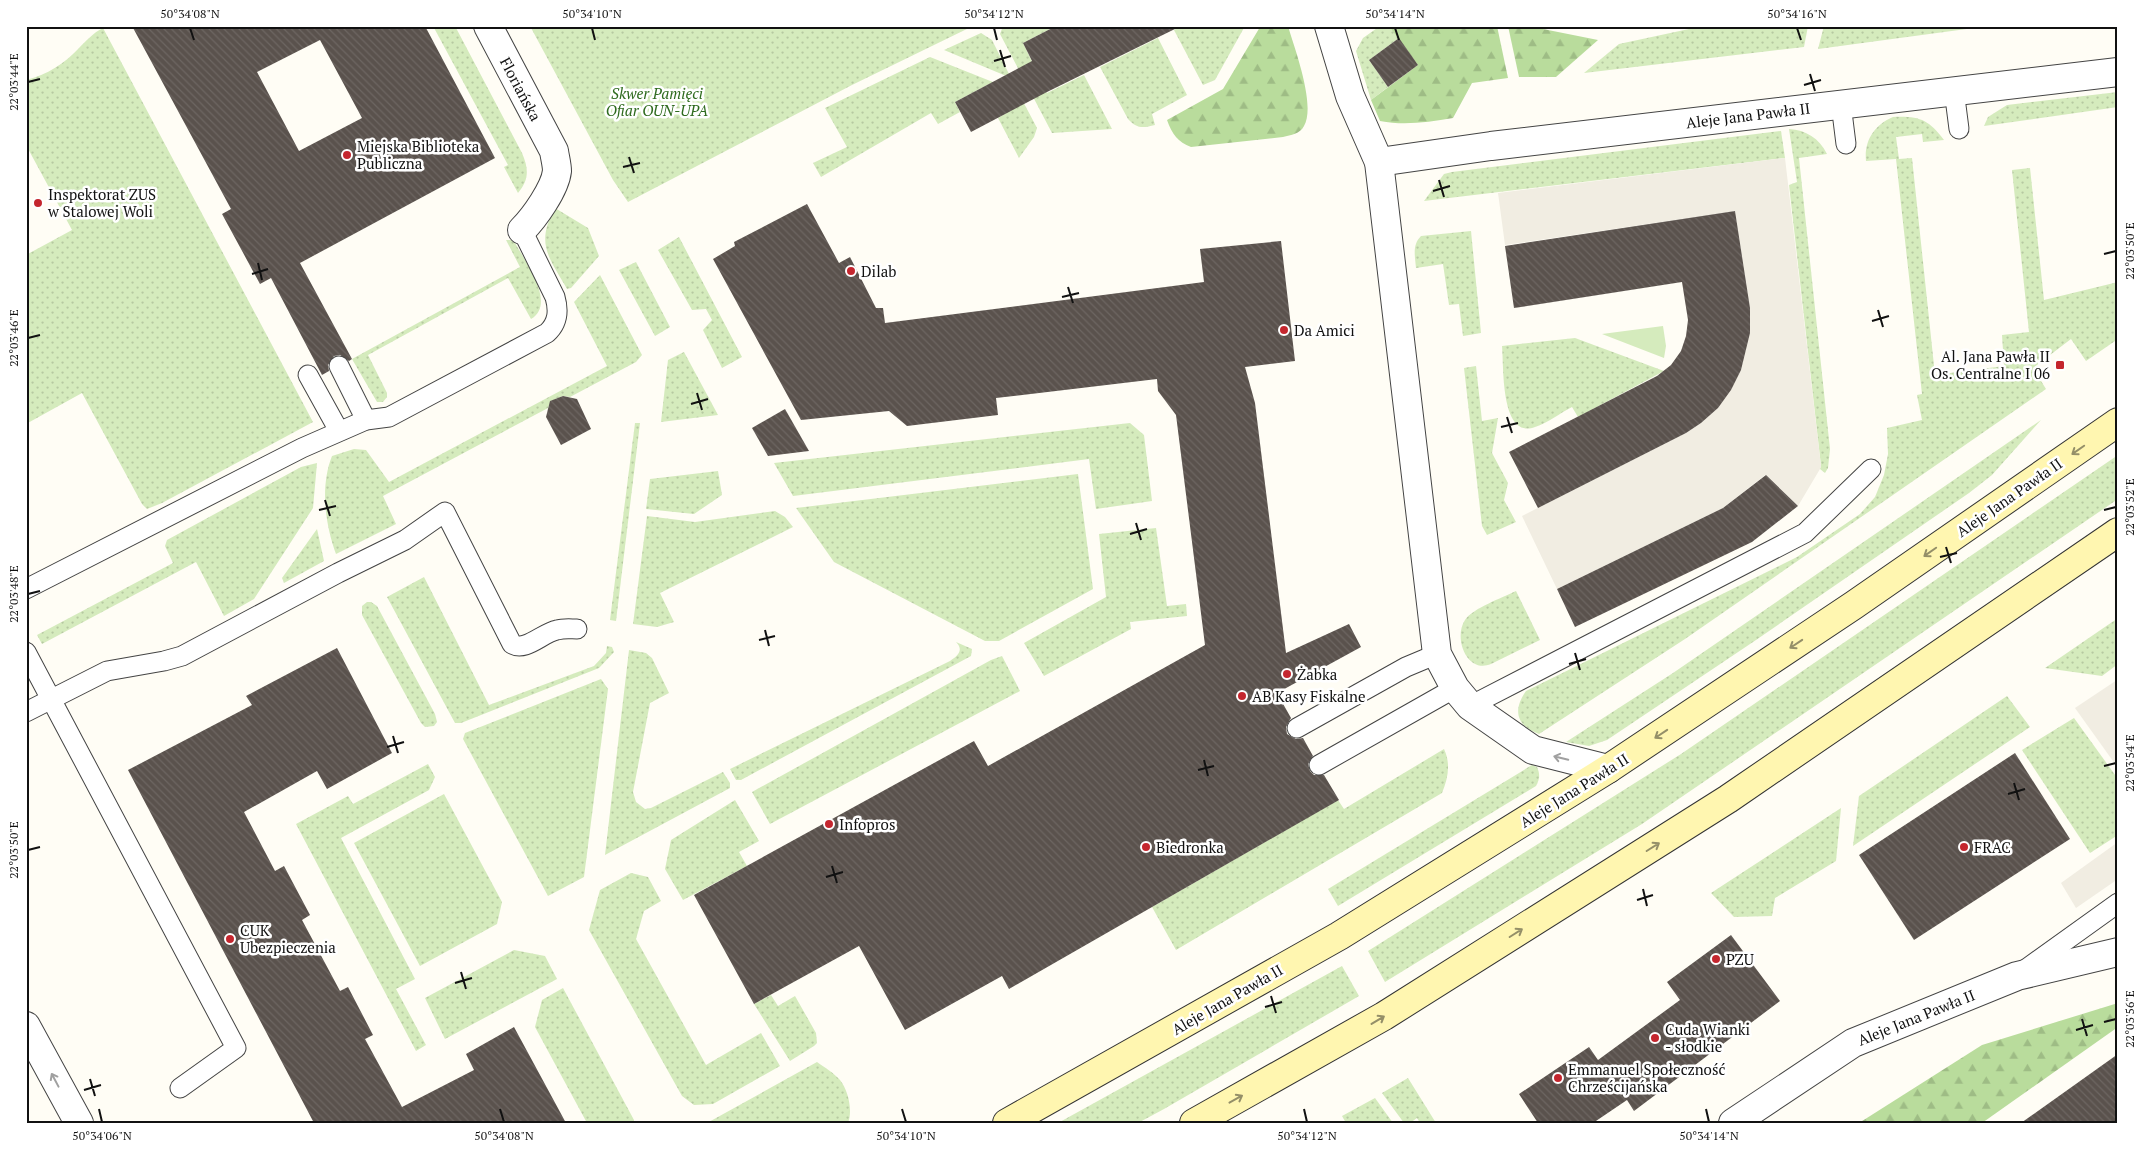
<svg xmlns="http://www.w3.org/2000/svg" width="2144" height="1149" font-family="'PT Serif',serif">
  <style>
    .grass { fill: url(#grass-dots) }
    .forest { fill: url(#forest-firs) }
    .garden { fill: #d5ebbd }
    .plaza { fill: #f1ede2 }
    .building { fill: url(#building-back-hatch); fill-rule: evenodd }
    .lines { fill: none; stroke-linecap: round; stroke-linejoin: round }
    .service-casing { stroke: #444; stroke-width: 21 }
    .minor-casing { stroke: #444; stroke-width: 30 }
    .tertiary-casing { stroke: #444; stroke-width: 30 }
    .secondary-casing { stroke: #333; stroke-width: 30 }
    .service { stroke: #fff; stroke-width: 19 }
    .minor { stroke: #fff; stroke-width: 28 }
    .tertiary { stroke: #fff; stroke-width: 28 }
    .secondary { stroke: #fff6b0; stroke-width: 28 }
    .oneway { stroke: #948f68 }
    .oneway2 { stroke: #a0a0a0 }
    .ticks { fill: none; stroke: #111; stroke-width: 2 }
    .poi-dot { fill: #c4262e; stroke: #fff; stroke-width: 2 }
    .labels { text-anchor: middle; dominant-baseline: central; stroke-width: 5; stroke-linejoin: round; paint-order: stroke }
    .street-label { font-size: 15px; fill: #111; stroke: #fff }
    .park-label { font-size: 15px; font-style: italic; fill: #2f6b1f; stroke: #fff }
    .poi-label { font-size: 15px; fill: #111; stroke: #fff; text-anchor: start }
    .neatline { fill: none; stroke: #111; stroke-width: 2 }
    .ticks-label { font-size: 12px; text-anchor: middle; fill: #111 }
  </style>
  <defs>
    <pattern id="grass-dots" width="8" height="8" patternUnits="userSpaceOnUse" patternTransform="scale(1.25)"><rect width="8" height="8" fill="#d5ebbd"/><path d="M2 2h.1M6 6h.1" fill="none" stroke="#b6c8a1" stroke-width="1.8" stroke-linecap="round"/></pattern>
    <pattern id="forest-firs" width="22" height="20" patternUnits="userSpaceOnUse" patternTransform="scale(1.25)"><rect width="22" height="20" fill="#b9dc9c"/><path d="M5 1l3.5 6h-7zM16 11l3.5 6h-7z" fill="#9ebc85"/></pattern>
    <pattern id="building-back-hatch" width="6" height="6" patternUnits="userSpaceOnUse" patternTransform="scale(1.25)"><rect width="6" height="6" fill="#5a524d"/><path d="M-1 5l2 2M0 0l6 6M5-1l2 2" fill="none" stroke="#6d6662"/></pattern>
  </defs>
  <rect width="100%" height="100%" fill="#fffdf5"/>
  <!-- grass -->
  <g class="grass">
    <path d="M433,26H455L522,153C529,169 529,180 518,193L504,167L508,165Z"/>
    <path d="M530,26H973L852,85L628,202L613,180Z"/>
    <path d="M1003,26H1056L1023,43L1047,93L1084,75L1112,129L1052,133L1000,34Z"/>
    <path d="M1180,26H1245L1215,80L1203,85L1174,30Z"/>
    <path d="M1380,26H1389L1399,38L1369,60L1388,87L1371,100L1356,51L1363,38Z"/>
    <path d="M1703,26H1808L1804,47L1584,73L1619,44Z"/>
    <path d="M1824,26H1974V28L1818,49Z"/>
    <path d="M103,28L313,422L162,503L147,509L142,504L82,393L26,424V255L72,230L26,145V80C47,75 65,63 79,48C87,40 93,33 103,28Z"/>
    <path d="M981,33L992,40L1011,78L944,50Z"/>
    <path d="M1158,38L1187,95L1152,114L1155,125C1143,128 1137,129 1128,119L1100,67Z"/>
    <path d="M930,57L1018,92L1037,128L1034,137L1019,158L998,118L1005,114L989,84L955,102L960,112L938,124L931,113L821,177L813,163L847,147L825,108Z"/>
    <path d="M2118,92V107L1984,126L1988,117L2007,105Z"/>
    <path d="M1893,117C1919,116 1928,119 1944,140L1923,142L1922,134L1896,137L1899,159L1912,158L1935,375L2004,366L2002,335L2029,332L2012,170L2030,168L2044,300L2118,282V339L2086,361L2071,339L2033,368L2046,389L1685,639L1539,734C1517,726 1512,711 1526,691L1797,557L1860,514L1875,497L1884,475L1888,454L1887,428L1922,420L1917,395L1922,394L1896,159L1866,161C1864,141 1874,125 1893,117Z"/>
    <path d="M1789,129C1806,130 1819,138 1827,154L1799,158L1830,449L1828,468L1825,473L1820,469L1821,466L1789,185L1797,182Z"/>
    <path d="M1781,131L1785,158L1424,201L1444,174L1452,172Z"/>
    <path d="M555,208L588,228L599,256L571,288L567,289C549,257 535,244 555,208Z"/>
    <path d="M1471,231L1481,333L1463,336L1459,304L1449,305L1443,264L1416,268C1415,256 1412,245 1421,236Z"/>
    <path d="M679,237L742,357L722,368L703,330L712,320L706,309L692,310L658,250Z"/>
    <path d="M506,240H511L515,243C525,261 557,304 531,319L508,278L368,355L387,393V397L383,402H377L352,359L520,267Z"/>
    <path d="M636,262L670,327L655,336L619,270Z"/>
    <path d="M600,275L642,355L636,362L570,397L563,396L551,401L548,408L383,496L396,524L336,554C325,524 320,486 332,456L354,449L366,450L389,482L607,366L574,302Z"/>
    <path d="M1575,338L1664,371L1578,417L1572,407C1560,413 1548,423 1535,427C1500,440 1504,366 1502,346Z"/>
    <path d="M684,352L718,415L661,422L668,360Z"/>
    <path d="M1476,366L1482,421L1498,418L1492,453L1508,483L1504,500L1516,522L1487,535L1482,526L1464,368Z"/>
    <path d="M2041,420L1992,475L1969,493L1756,640L1607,740L1589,746L1566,742L1673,673Z"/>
    <path d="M635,423H640L616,621L610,620Z"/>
    <path d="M1130,423L1144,435L1152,501L1096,509L1089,459L793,496L774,463Z"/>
    <path d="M2118,455V499L1642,824L1385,982L1368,951L1681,754Z"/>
    <path d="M317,463L313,508L254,599L224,616L196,562L42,644L37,635L173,563L165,546L167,540L301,467Z"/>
    <path d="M718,471L722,495L694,514L646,509L650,479Z"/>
    <path d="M1078,474L1093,589L999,641H985L834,562L796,508Z"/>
    <path d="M775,511L785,517L793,527L660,593L674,622L657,627L633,624L647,516L695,522Z"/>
    <path d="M1156,528L1167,606L1186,604L1187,616L1130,622L1131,629L1044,676L1024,643L1106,597L1099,534Z"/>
    <path d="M317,529L324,561L284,583L282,578Z"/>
    <path d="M424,577L489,705L594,666L606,653L607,646L612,647L614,652L599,668L461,723H455L387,597Z"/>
    <path d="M1516,591L1540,640L1491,664C1467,674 1453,638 1465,620C1473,608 1502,598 1516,591Z"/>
    <path d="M367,602H371L377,606L435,714L437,722L434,726L425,727L421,723L362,615V606Z"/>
    <path d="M2118,618V664L2102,676L2045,668Z"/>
    <path d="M956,642L972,649L971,656L741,780H736L730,769L950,661C958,656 964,650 956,642Z"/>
    <path d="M629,650L646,653L652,658L669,693L650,703L633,792L636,802L645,809L651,808L723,772L730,783V788L605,855Z"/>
    <path d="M1002,656L1020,691L770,824L752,792L991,660Z"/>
    <path d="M601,679L608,689L584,877L548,896L463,739L465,733Z"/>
    <path d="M2007,696L2030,727L1853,846L1859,796Z"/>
    <path d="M2074,718L2118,779V835L2090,853L2022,750Z"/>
    <path d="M1444,749C1451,764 1448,778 1442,793L1176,950L1152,907L1338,800L1344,809Z"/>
    <path d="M428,764L435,777L429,790L341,838L415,979L396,989L426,1045L416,1051L296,824L348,796L353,804Z"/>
    <path d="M1532,765L1537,767C1540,774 1540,779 1536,786L1338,906L1328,889Z"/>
    <path d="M444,794L502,902L497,924L420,966L354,843Z"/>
    <path d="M735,800L759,841L739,852L747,866L683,900L665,869L671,840Z"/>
    <path d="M1841,808L1836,861L1775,898L1772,916L1734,917L1711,893Z"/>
    <path d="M631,873L648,877L661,901L644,911L636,939L706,1065L761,1033L780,1066L713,1104L694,1105L682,1096L589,930L600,890Z"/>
    <path d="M514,950L545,956L557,979L445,1039L425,998Z"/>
    <path d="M1342,966L1359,996L1164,1109L1138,1123H1058Z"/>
    <path d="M563,988L634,1120V1123H587L535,1027L542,1000Z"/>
    <path d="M771,995L778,1006L795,996L816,1033L817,1043L814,1046L790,1061L754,1004Z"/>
    <path d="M817,1062C824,1067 834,1073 840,1080C848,1090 853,1110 848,1123H707Z"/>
    <path d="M1408,1078L1436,1123H1420L1417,1118L1410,1123H1404L1382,1093Z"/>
    <path d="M1375,1098L1393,1123H1346L1342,1116Z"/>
  </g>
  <!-- forest -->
  <g class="forest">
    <path d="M1288,26C1295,50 1316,105 1304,126C1300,134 1291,135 1283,137L1191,147C1178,142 1172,134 1167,120L1223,89L1260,27Z"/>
    <path d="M1389,26H1497L1508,78L1472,83L1453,118C1428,122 1405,126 1380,121L1371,100L1418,65Z"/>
    <path d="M1508,26H1528L1598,40L1556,77H1519Z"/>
    <path d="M2118,1003V1027L1982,1123H1859L1982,1045Z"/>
  </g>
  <!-- garden -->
  <path class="garden" d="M1663,326L1666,346L1664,358L1602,334Z"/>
  <!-- plaza -->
  <g class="plaza">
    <path d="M1785,158L1821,466L1820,469L1798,506L1765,475L1723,508L1557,589L1522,516L1686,433L1701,423L1718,408L1741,370L1750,333V308L1735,211L1505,245L1498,193Z"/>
    <path d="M2117,680L2118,682V768L2075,708Z"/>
    <path d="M2118,842V879L2076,908L2061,883Z"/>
  </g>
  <!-- building -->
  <g class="building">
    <path d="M132,26H425L495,158L300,263L352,359L349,361L340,355L334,356L328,365L329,371L322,375L271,278L260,284L222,214L231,209ZM320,40L362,118L299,151L257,72Z"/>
    <path d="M1056,26H1181L1047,92L971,132L955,102L1032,61L1023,43Z"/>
    <path d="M1399,38L1418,65L1388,87L1369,60Z"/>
    <path d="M807,204L839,263L850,257L876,308H883L885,323L1204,282L1200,249L1281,241L1295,361L1245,367L1255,403L1286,653L1349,624L1361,647L1277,693L1291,718L1286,727L1287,734L1296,739L1303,738L1313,756L1308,764L1310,771L1314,775H1324L1339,800L1009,989L1002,976L905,1030L859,946L754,1004L694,895L974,741L988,766L1205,645L1176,415L1158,391L1157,379L996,398L998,415L907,426L889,411L801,420L713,259L735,246L734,242Z"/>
    <path d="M1735,211L1750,308V333L1741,370L1731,390L1718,408L1701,423L1686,433L1538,508L1509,452L1657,376L1671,365L1681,351L1686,336L1688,320L1682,282L1514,308L1505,246Z"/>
    <path d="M563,396L577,399L591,429L561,445L546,417L550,401Z"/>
    <path d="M785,409L809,451L768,456L752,428Z"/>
    <path d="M1766,475L1798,506L1752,542L1575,627L1557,589L1723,508Z"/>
    <path d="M337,648L392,753L327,789L317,771L244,812L275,871L284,866L310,915L302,920L340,991L348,987L373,1035L365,1039L402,1107L474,1070L466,1054L514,1027L566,1123H314L128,770L252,705L246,696Z"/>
    <path d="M2015,753L2070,839L1914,940L1859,855Z"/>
    <path d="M1731,935L1780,1001L1634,1111L1627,1100L1593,1123H1538L1519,1094L1589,1047L1598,1060L1680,1000L1667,982Z"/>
    <path d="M2118,1054V1123H2021Z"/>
  </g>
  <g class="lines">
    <!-- service casing -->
    <g class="service-casing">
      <g id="service">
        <path d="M1954,90L1959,129"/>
        <path d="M1841,104L1846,144"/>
        <path d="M339,366L366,420"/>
        <path d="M308,375L339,431"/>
        <path d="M26,589L302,448L366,420L389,417L547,333C558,323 559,311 555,297L522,230"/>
        <path d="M26,652L236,1048L180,1088"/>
        <path d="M1470,706L1805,533L1871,469"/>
        <path d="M26,712L107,671L164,661L182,656L338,573L405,540L445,512L512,644C526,652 542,633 557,630C564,628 571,629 577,629"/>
        <path d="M1297,728L1406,667L1437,654"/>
        <path d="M1319,765L1455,688"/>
        <path d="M2026,969L2118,903"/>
      </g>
    </g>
    <!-- minor casing -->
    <g class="minor-casing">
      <g id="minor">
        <path d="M488,26L554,151C555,158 557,165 557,171C555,189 534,218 522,230"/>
        <path d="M1329,26L1350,96L1379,162L1437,654L1455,688L1470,706L1533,750L1608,769"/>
        <path d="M1379,162L1491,146L2118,72"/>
        <path d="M1733,1123L1853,1043L2017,976L2118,952"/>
      </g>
    </g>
    <!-- tertiary casing -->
    <g class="tertiary-casing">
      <path id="tertiary" d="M26,1026L79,1123"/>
    </g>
    <!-- secondary casing -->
    <g class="secondary-casing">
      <g id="secondary">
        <path d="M1007,1123L1339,936L1608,769L1854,605L2118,422"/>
        <path d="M1194,1123L1384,1016L1728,799L2118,532"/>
      </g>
    </g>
    <!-- service -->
    <use href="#service" class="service"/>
    <!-- minor -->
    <use href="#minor" class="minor"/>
    <!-- tertiary -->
    <use href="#tertiary" class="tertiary"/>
    <!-- secondary -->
    <use href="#secondary" class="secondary"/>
  </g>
  <!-- one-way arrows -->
  <defs><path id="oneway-shaft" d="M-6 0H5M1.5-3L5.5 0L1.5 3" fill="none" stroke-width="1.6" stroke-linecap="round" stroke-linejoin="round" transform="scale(1.25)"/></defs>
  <g class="oneway">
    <use href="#oneway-shaft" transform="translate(2078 450) rotate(145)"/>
    <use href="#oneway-shaft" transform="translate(1930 552) rotate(145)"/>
    <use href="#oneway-shaft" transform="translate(1796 644) rotate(146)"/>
    <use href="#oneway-shaft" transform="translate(1661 734) rotate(146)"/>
    <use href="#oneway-shaft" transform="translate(1653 847) rotate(-32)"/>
    <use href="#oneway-shaft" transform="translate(1516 933) rotate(-32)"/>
    <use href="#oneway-shaft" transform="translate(1378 1020) rotate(-31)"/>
    <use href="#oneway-shaft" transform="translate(1236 1099) rotate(-29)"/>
  </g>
  <g class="oneway2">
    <use href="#oneway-shaft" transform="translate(1561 758) rotate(-166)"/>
    <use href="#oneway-shaft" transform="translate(55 1080) rotate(-118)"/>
  </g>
  <!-- ticks -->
  <path class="ticks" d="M190,28L194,40M592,28L595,40M994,28L997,40M1395,28L1399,40M1797,28L1801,40M1000,50L1005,67M994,61L1011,56M1810,74L1815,91M28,82L40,79M1804,85L1821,80M629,157L634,173M623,167L640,163M1439,180L1444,197M1433,191L1450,186M2104,254L2116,251M258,263L262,280M252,274L268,269M1068,287L1073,303M1062,297L1079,293M1878,310L1883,327M1872,321L1889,316M28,338L40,335M697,393L702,410M691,404L708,399M1507,417L1512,433M1501,427L1518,423M325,500L330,516M319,510L336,506M2104,510L2116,507M1136,523L1141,540M1130,534L1147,529M1946,547L1951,563M1940,557L1957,553M28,594L40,591M765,630L769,646M759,640L775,636M1575,653L1580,670M1569,664L1586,659M393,736L398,753M387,747L404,742M1204,760L1208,776M2104,766L2116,763M1198,770L1214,766M2014,783L2019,800M2008,794L2025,789M28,850L40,847M832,866L837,883M826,877L843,872M1643,889L1647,906M1637,900L1653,895M461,972L466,989M455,983L472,978M1271,996L1276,1013M1265,1007L1282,1002M2082,1019L2087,1036M2104,1022L2116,1019M2076,1030L2093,1025M90,1079L95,1096M84,1090L101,1085M99,1109L102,1122M500,1109L504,1122M902,1109L906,1122M1304,1109L1307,1122M1706,1109L1709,1122"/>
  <!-- markers -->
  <g class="poi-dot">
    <circle cx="347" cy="155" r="5"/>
    <circle cx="38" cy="203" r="5"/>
    <circle cx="851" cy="271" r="5"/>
    <circle cx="1284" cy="330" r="5"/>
    <rect x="2055" y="360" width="10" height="10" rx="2.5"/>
    <circle cx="1287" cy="674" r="5"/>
    <circle cx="1242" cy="696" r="5"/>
    <circle cx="829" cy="824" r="5"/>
    <circle cx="1146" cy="847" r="5"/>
    <circle cx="1964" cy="847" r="5"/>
    <circle cx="230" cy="939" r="5"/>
    <circle cx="1716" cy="959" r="5"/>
    <circle cx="1655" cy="1038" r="5"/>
    <circle cx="1558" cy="1078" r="5"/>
  </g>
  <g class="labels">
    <!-- street labels -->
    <g class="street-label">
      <text transform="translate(521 89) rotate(62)">Floriańska</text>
      <text transform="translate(1748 115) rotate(-7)">Aleje Jana Pawła II</text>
      <text transform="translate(2009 497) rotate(-35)">Aleje Jana Pawła II</text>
      <text transform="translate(1574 790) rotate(-32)">Aleje Jana Pawła II</text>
      <text transform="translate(1227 999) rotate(-30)">Aleje Jana Pawła II</text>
      <text transform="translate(1916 1017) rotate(-22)">Aleje Jana Pawła II</text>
    </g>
    <!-- park labels -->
    <g class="park-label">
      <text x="657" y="93">Skwer Pamięci<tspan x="657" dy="17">Ofiar OUN-UPA</tspan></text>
    </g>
    <!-- poi labels -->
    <g class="poi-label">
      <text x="357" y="146">Miejska Biblioteka<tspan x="357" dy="17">Publiczna</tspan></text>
      <text x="48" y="194">Inspektorat ZUS<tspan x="48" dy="17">w Stalowej Woli</tspan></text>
      <text x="861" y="271">Dilab</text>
      <text x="1294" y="330">Da Amici</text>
      <text x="2050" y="356" text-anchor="end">Al. Jana Pawła II<tspan x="2050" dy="17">Os. Centralne I 06</tspan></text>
      <text x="1297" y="674">Żabka</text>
      <text x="1252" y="696">AB Kasy Fiskalne</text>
      <text x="839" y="824">Infopros</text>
      <text x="1156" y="847">Biedronka</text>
      <text x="1974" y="847">FRAC</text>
      <text x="240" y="930">CUK<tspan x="240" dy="17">Ubezpieczenia</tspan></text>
      <text x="1726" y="959">PZU</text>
      <text x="1665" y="1029">Cuda Wianki<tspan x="1665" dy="17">- słodkie</tspan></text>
      <text x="1568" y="1069">Emmanuel Społeczność<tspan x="1568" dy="17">Chrześcijańska</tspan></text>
    </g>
  </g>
  <!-- border -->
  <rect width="2144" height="1149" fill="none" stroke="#ffffff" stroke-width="55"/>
  <rect x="28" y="28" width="2088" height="1094" class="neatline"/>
  <g class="ticks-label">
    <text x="190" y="18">50°34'08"N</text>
    <text x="592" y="18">50°34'10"N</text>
    <text x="994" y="18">50°34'12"N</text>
    <text x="1395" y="18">50°34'14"N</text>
    <text x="1797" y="18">50°34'16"N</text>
    <text transform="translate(14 82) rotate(-90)" y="4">22°03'44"E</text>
    <text transform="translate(2130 251) rotate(-90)" y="4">22°03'50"E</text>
    <text transform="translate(14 338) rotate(-90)" y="4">22°03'46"E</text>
    <text transform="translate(2130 507) rotate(-90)" y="4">22°03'52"E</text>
    <text transform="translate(14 594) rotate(-90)" y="4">22°03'48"E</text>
    <text transform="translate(2130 763) rotate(-90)" y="4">22°03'54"E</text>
    <text transform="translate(14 850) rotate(-90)" y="4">22°03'50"E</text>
    <text transform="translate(2130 1019) rotate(-90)" y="4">22°03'56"E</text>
    <text x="102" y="1140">50°34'06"N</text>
    <text x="504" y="1140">50°34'08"N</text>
    <text x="906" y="1140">50°34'10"N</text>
    <text x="1307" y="1140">50°34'12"N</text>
    <text x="1709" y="1140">50°34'14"N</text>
  </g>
</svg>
